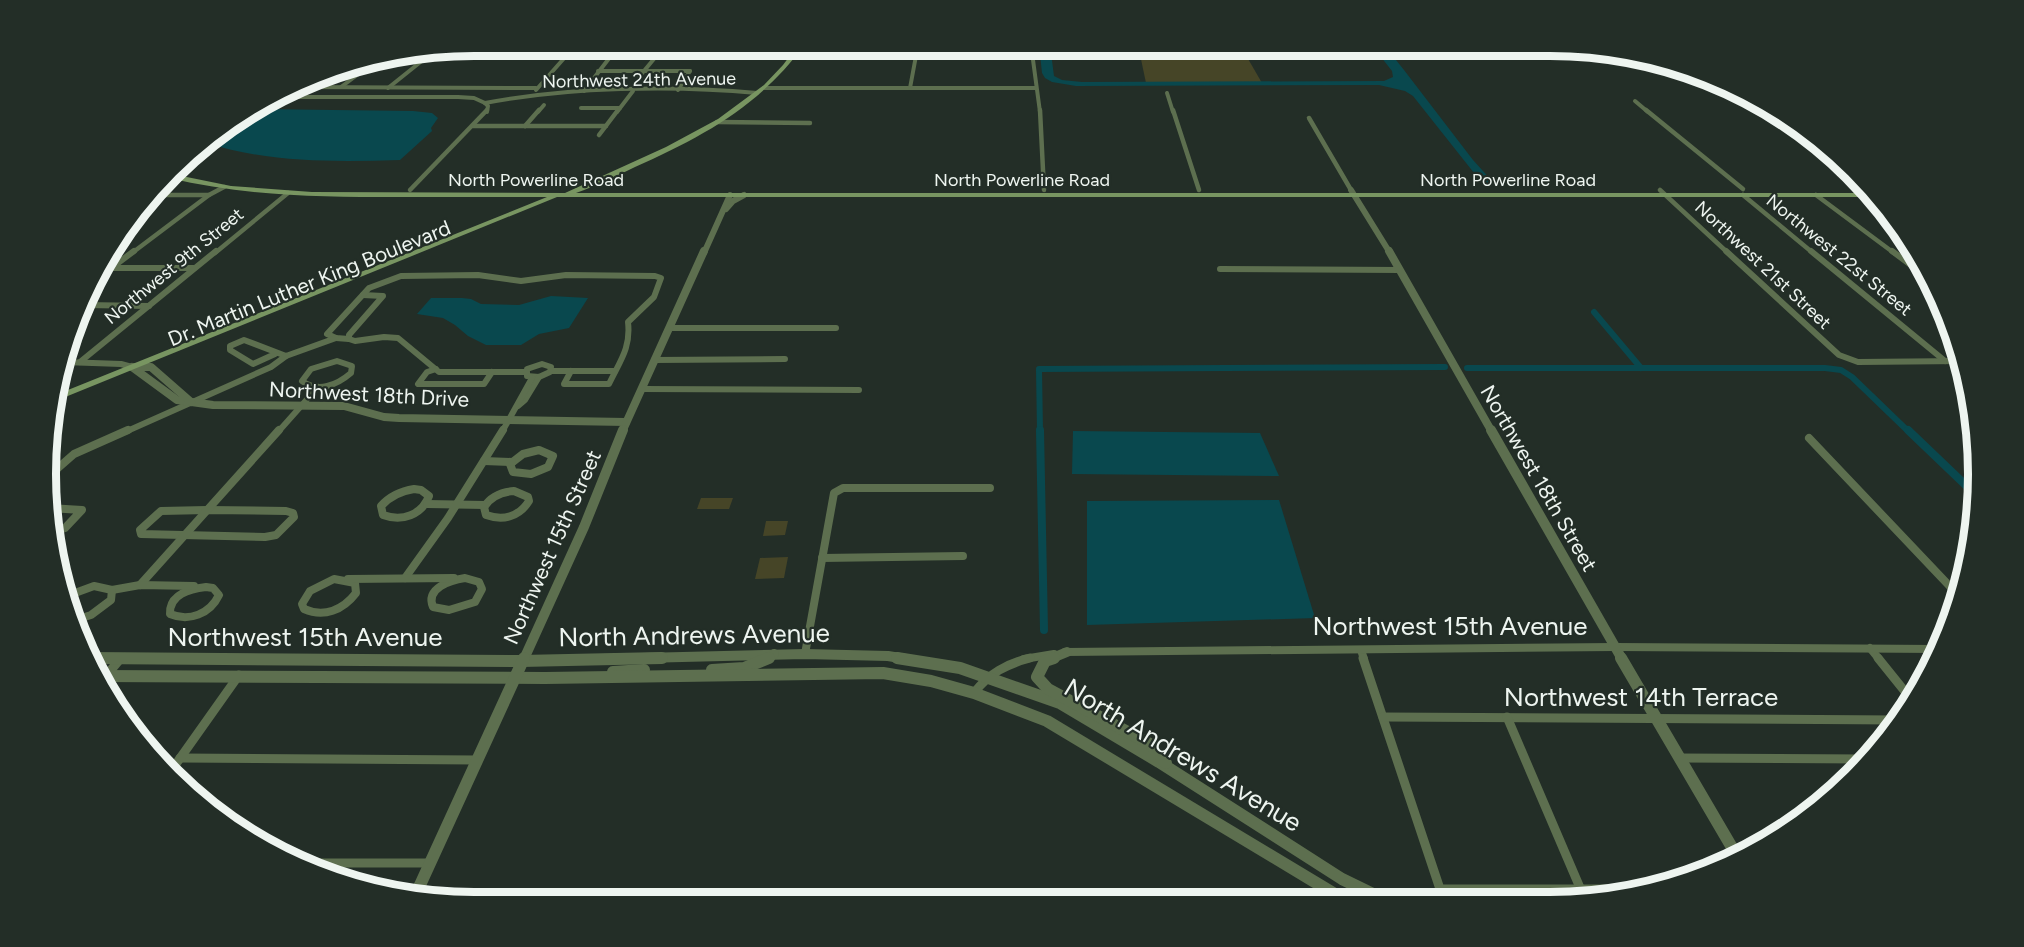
<svg xmlns="http://www.w3.org/2000/svg" width="2024" height="947" font-family="Figtree,sans-serif">
  <style>
    .green { fill: #464527 }
    .water { fill: #09484e }
    .lines { fill: none; stroke-linecap: round; stroke-linejoin: round }
    .canal-far1 { stroke: #09484e; stroke-width: 6 }
    .canal { stroke: #09484e; stroke-width: 8 }
    .minor-far4 { stroke: #5d6f4f; stroke-width: 4 }
    .minor-far3 { stroke: #5d6f4f; stroke-width: 4.5 }
    .minor-far2 { stroke: #5d6f4f; stroke-width: 6 }
    .minor-far1 { stroke: #5d6f4f; stroke-width: 8 }
    .minor { stroke: #5d6f4f; stroke-width: 9 }
    .tertiary-far3 { stroke: #5d6f4f; stroke-width: 6 }
    .tertiary-far2 { stroke: #5d6f4f; stroke-width: 8 }
    .tertiary-far1 { stroke: #5d6f4f; stroke-width: 10 }
    .tertiary { stroke: #5d6f4f; stroke-width: 12 }
    .secondary { fill: #789561; fill-rule: evenodd }
    .labels { text-anchor: middle; dominant-baseline: central; stroke-width: 4.5; stroke-linejoin: round; paint-order: stroke }
    .far-street-label { font-size: 18px; fill: #eef5f0; stroke: #232e27 }
    .street-label { font-size: 21px; fill: #eef5f0; stroke: #232e27 }
    .near-street-label { font-size: 26px; fill: #eef5f0; stroke: #232e27 }
    .rim { fill: none; stroke: #eef5f0; stroke-width: 8 }
  </style>
  <rect width="100%" height="100%" fill="#232e27"/>
  <!-- green -->
  <g class="green">
    <path d="M1138,45H1240L1262,83H1146Z"/>
    <path d="M701,498H733L729,509H697Z"/>
    <path d="M766,521H788L785,535L763,536Z"/>
    <path d="M788,557L784,578L755,579L760,558Z"/>
  </g>
  <!-- water -->
  <g class="water">
    <path d="M1039,45H1050L1054,76L1062,80L1082,82L1384,81L1393,77L1392,71L1374,48L1379,46L1554,45L1583,48H1411L1394,51L1392,55L1404,70L1473,160L1493,182L1489,184L1478,178L1413,96L1405,91L1379,85L1076,86L1052,82L1045,78L1042,73Z"/>
    <path d="M250,109L413,111L432,113L438,118L431,128L432,131L400,160C334,162 267,163 204,142Z"/>
    <path d="M551,296L588,298L569,328L539,334L521,345H486L468,336L455,325L443,318L417,314L431,298H462L471,299L481,304L519,305Z"/>
    <path d="M1073,431L1260,433L1279,476L1072,474Z"/>
    <path d="M1279,500L1315,618L1087,625V501Z"/>
  </g>
  <g class="lines">
    <!-- canal-far1 -->
    <g class="canal-far1">
      <path d="M1594,312L1641,368"/>
      <path d="M1467,368H1825L1841,370L1852,377L1909,432"/>
      <path d="M1040,432L1039,369L1445,367"/>
    </g>
    <!-- canal -->
    <g class="canal">
      <path d="M1040,430L1044,630"/>
      <path d="M1908,430L1977,496"/>
    </g>
    <!-- minor-far4 -->
    <g class="minor-far4">
      <path d="M487,45L481,51H525L532,45"/>
      <path d="M1031,45L1040,112"/>
      <path d="M1322,45L1326,51"/>
      <path d="M573,48H687L688,45"/>
      <path d="M794,48H917"/>
      <path d="M598,71H690"/>
      <path d="M639,77L658,54"/>
      <path d="M294,87L536,88"/>
      <path d="M341,87L376,61"/>
      <path d="M388,88L433,52"/>
      <path d="M764,88H1035"/>
      <path d="M910,88L918,45"/>
      <path d="M536,90L574,47"/>
      <path d="M678,90L690,71"/>
      <path d="M584,91L617,48"/>
      <path d="M1167,93L1173,112"/>
      <path d="M271,97H458L474,98L485,103"/>
      <path d="M1635,101L1648,112"/>
      <path d="M485,103C568,87 673,85 757,93"/>
      <path d="M485,103L488,106L487,112"/>
      <path d="M581,108H620"/>
      <path d="M538,112L544,105"/>
      <path d="M617,112L633,91"/>
    </g>
    <!-- minor-far3 -->
    <g class="minor-far3">
      <path d="M1040,110L1044,190"/>
      <path d="M1173,110L1199,190"/>
      <path d="M1646,110L1743,189"/>
      <path d="M1309,118L1351,190"/>
      <path d="M717,122L810,123"/>
      <path d="M473,126H606"/>
      <path d="M525,126L539,110"/>
      <path d="M599,135L618,110"/>
      <path d="M410,190L487,110"/>
      <path d="M1660,190L1728,253"/>
      <path d="M155,195H209"/>
      <path d="M1743,195L1813,253"/>
      <path d="M1816,195L1894,253"/>
      <path d="M132,253L209,195L224,187"/>
      <path d="M215,253L288,193"/>
    </g>
    <!-- minor-far2 -->
    <g class="minor-far2">
      <path d="M1726,251L1839,355L1858,362L1962,361"/>
      <path d="M1811,251L1945,361"/>
      <path d="M1892,251L1931,280"/>
      <path d="M99,268H194"/>
      <path d="M1220,269L1400,270"/>
      <path d="M94,281L134,251"/>
      <path d="M363,295L383,296L349,335V339L355,341L384,337L398,338L439,372H525"/>
      <path d="M85,305L149,306"/>
      <path d="M670,328H836"/>
      <path d="M349,339L336,338L327,334L369,288L401,276L478,275L521,281L566,275L655,276L661,278L654,297L628,322C631,348 620,361 609,384H564L571,371"/>
      <path d="M275,354L253,364L230,350V346L244,340L286,356L336,338"/>
      <path d="M654,360L785,359"/>
      <path d="M337,361L352,366L351,373C337,385 318,393 302,381L311,369Z"/>
      <path d="M64,362L121,364L132,367"/>
      <path d="M80,362L216,251"/>
      <path d="M542,364L551,367L550,372L539,377L527,376V369Z"/>
      <path d="M436,369L427,372L418,384H484L492,372"/>
      <path d="M551,371H615"/>
      <path d="M642,389L859,390"/>
      <path d="M518,406L525,400L539,377"/>
      <path d="M125,432L271,367L286,356"/>
      <path d="M278,432L318,387"/>
      <path d="M502,432L532,378"/>
    </g>
    <!-- minor-far1 -->
    <g class="minor-far1">
      <path d="M1809,438L1959,596"/>
      <path d="M539,450L553,456L548,467L531,474L513,472L510,464L523,454Z"/>
      <path d="M484,461L512,462"/>
      <path d="M50,475L74,454L128,430"/>
      <path d="M414,489L421,490L429,496C422,515 402,522 383,515L381,506C390,496 401,491 414,489Z"/>
      <path d="M514,491L528,497L529,501C519,517 503,521 486,515L484,507C491,496 501,492 514,491Z"/>
      <path d="M427,504L485,505"/>
      <path d="M49,508L82,510L65,528L50,533"/>
      <path d="M207,510L286,511L293,513L294,517L276,535L265,537L141,534L140,530L161,511Z"/>
      <path d="M822,558L963,556"/>
      <path d="M405,578L448,518L503,430"/>
      <path d="M465,578L479,582L482,589L475,602L449,610L433,607C425,588 451,580 465,578Z"/>
      <path d="M334,579L355,583L356,593C343,610 324,618 304,609L302,604L310,591Z"/>
      <path d="M348,579L454,578"/>
      <path d="M140,585L279,430"/>
      <path d="M206,587L213,588L219,595C210,614 189,622 170,614C169,594 190,589 206,587Z"/>
      <path d="M112,590L140,585L194,586"/>
      <path d="M64,597L94,586L112,590L111,600L91,615L72,621"/>
      <path d="M1870,648L1879,659"/>
      <path d="M1361,650L1364,659"/>
      <path d="M1065,652L1615,647L1939,649"/>
      <path d="M805,654L834,493L843,488H990"/>
      <path d="M1024,659L1054,654"/>
    </g>
    <!-- minor -->
    <g class="minor">
      <path d="M1363,658L1440,889H1640"/>
      <path d="M1878,658L1911,699"/>
      <path d="M100,683L121,658"/>
      <path d="M974,693C989,673 1007,664 1030,658"/>
      <path d="M1383,717L1899,720"/>
      <path d="M1507,717L1581,890"/>
      <path d="M180,758L477,760"/>
      <path d="M1679,758L1866,759"/>
      <path d="M171,771L239,675"/>
      <path d="M299,863H430"/>
    </g>
    <!-- tertiary-far3 -->
    <g class="tertiary-far3">
      <path d="M1351,190L1390,253"/>
      <path d="M726,209L733,201L744,195"/>
      <path d="M704,253L730,195"/>
    </g>
    <!-- tertiary-far2 -->
    <g class="tertiary-far2">
      <path d="M1389,251L1492,432"/>
      <path d="M132,367L177,400L213,405L344,406L384,417L399,418L626,422"/>
      <path d="M135,367H151L191,402"/>
      <path d="M622,432L704,251"/>
    </g>
    <!-- tertiary-far1 -->
    <g class="tertiary-far1">
      <path d="M1491,430L1622,659"/>
      <path d="M89,658L236,659"/>
      <path d="M524,659L584,527L623,430"/>
      <path d="M601,659L805,654L888,656L906,659"/>
      <path d="M767,659L774,654"/>
      <path d="M1050,659L1067,652"/>
    </g>
    <!-- tertiary -->
    <g class="tertiary">
      <path d="M89,658L521,661L662,658"/>
      <path d="M897,658L960,668L1060,703L1159,762L1342,879L1383,899"/>
      <path d="M1054,658L1045,661L1037,677L1048,689L1150,744L1166,763"/>
      <path d="M1621,658L1737,856"/>
      <path d="M712,670L744,668L769,658"/>
      <path d="M613,672L644,670"/>
      <path d="M97,676L545,678L883,673L931,681L974,693L1047,721L1343,899"/>
      <path d="M415,896L524,658"/>
    </g>
    <!-- secondary -->
    <path class="secondary" d="M798,45H804C760,106 702,137 635,167C616,176 596,186 576,193H1872L1875,197H557L53,402V396L547,197C497,197 447,197 396,197C320,197 244,196 169,178L172,174L231,186L312,192L565,193L666,147L718,119L764,85L783,65Z"/>
  </g>
  <g class="labels">
    <!-- far-street labels -->
    <g class="far-street-label">
      <text transform="translate(639 80) rotate(-1)">Northwest 24th Avenue</text>
      <text x="536" y="180">North Powerline Road</text>
      <text x="1022" y="180">North Powerline Road</text>
      <text x="1508" y="180">North Powerline Road</text>
      <text transform="translate(1839 255) rotate(39)">Northwest 22st Street</text>
      <text transform="translate(1763 265) rotate(43)">Northwest 21st Street</text>
      <text transform="translate(174 266) rotate(-39)">Northwest 9th Street</text>
    </g>
    <!-- street labels -->
    <g class="street-label">
      <text transform="translate(309 283) rotate(-22)">Dr. Martin Luther King Boulevard</text>
      <text transform="translate(369 394) rotate(3)">Northwest 18th Drive</text>
      <text transform="translate(1539 478) rotate(60)">Northwest 18th Street</text>
      <text transform="translate(552 547) rotate(-66)">Northwest 15th Street</text>
    </g>
    <!-- near-street labels -->
    <g class="near-street-label">
      <text x="1450" y="626">Northwest 15th Avenue</text>
      <text transform="translate(694 635) rotate(-1)">North Andrews Avenue</text>
      <text x="305" y="637">Northwest 15th Avenue</text>
      <text x="1641" y="697">Northwest 14th Terrace</text>
      <text transform="translate(1183 755) rotate(31)">North Andrews Avenue</text>
    </g>
  </g>
  <!-- crop -->
  <path d="M0 0H2024V947H0ZM474 56H1550A418 418 0 0 1 1968 474V474A418 418 0 0 1 1550 892H474A418 418 0 0 1 56 474V474A418 418 0 0 1 474 56Z" fill="#232e27" fill-rule="evenodd"/>
  <path class="rim" d="M474 56H1550A418 418 0 0 1 1968 474V474A418 418 0 0 1 1550 892H474A418 418 0 0 1 56 474V474A418 418 0 0 1 474 56Z"/>
</svg>
